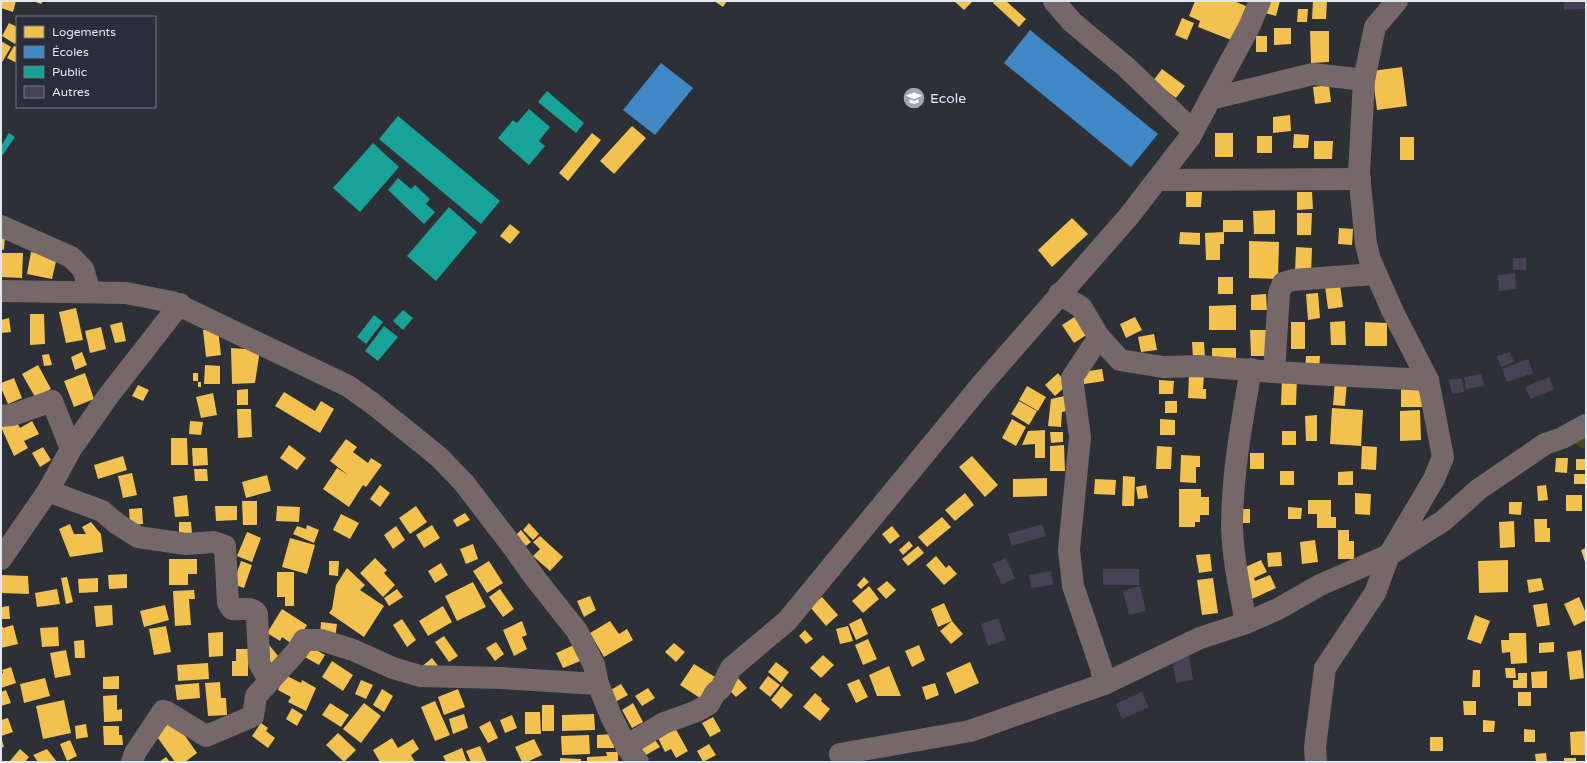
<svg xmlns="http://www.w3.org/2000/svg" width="1587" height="763" font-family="'Varela Round',sans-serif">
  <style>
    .green { fill: #424d16 }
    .homes { fill: #f2c14e }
    .schools { fill: #3f88c5 }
    .public { fill: #17a398 }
    .building { fill: #464254 }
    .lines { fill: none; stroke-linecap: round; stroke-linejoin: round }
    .street { stroke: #766769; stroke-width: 22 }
    .labels { text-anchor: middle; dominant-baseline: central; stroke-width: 4; stroke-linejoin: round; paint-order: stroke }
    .poi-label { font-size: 14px; fill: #e2e6ee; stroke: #292f3a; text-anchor: start }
  </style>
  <rect width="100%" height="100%" fill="#2d3036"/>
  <!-- green -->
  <path class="green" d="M1586,417V450L1568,440Z"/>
  <!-- homes -->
  <g class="homes">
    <path d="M1,1H16L13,12L1,8Z"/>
    <path d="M33,1H43L41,4Z"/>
    <path d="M714,1H727L723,7Z"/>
    <path d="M954,1H973L964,10Z"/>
    <path d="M994,1H1006L1026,19L1019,27L993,3Z"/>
    <path d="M1195,1H1234L1248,7L1234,41L1198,27L1200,21L1189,16Z"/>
    <path d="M1268,1H1280L1276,16L1265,13Z"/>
    <path d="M1313,1H1327L1326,19H1312Z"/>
    <path d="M1298,9H1308L1307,22H1297Z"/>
    <path d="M1182,18L1194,23L1187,40L1175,35Z"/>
    <path d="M9,23L17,27V40L15,44L2,36Z"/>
    <path d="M1274,28H1291V44L1274,45Z"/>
    <path d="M1310,31H1329V62L1311,63Z"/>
    <rect x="1256" y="36" width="11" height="16"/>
    <path d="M1,41L11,47L1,64Z"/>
    <path d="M14,46L17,47V63L7,58Z"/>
    <path d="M1402,67L1407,106L1377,110L1372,71Z"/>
    <path d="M1162,69L1185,86L1176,98L1153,81Z"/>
    <path d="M1329,85L1331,102L1315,104L1313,87Z"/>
    <path d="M1290,115L1291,131L1273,133V117Z"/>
    <path d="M632,126L646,138L614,174L600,161Z"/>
    <path d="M592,133L601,140L568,181L559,173Z"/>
    <rect x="1215" y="133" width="18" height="24"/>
    <path d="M1294,134L1309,135L1308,148H1293Z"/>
    <rect x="1257" y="136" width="15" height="17"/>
    <rect x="1400" y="137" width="14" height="23"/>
    <path d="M1314,141H1333L1332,159H1314Z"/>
    <path d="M1186,192H1202L1201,207H1186Z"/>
    <path d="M1297,192H1312L1313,209L1297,210Z"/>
    <path d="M1275,210V234H1254L1253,211Z"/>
    <path d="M1297,213H1312L1311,235H1297Z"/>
    <path d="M1072,218L1088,234L1052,267L1038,250Z"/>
    <rect x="1223" y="220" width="20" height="12"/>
    <path d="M510,224L520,232L510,244L500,236Z"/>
    <path d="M1339,228L1353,229L1352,245L1338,244Z"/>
    <path d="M1180,232L1200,233V245L1179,244Z"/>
    <path d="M1224,232V244H1220V260H1206L1205,233Z"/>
    <path d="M1,234L5,235L4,250L1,249Z"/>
    <path d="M1249,241L1279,242L1278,279L1249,278Z"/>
    <path d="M1296,247L1312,248L1311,275L1295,274Z"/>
    <path d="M31,252L57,257L52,279L27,274Z"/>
    <path d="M1,253H23L22,278L1,277Z"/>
    <rect x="1218" y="277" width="15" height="17"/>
    <path d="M1340,284L1343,307L1328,309L1325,286Z"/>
    <path d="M1318,293L1320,318L1308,320L1306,294Z"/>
    <path d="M1266,294L1267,310H1251V295Z"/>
    <path d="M1236,305V330H1209V306Z"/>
    <path d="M76,308L83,340L66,343L59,312Z"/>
    <path d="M30,314H44L45,344L30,345Z"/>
    <path d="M1076,316L1088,334L1074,343L1062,325Z"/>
    <path d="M1135,317L1142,330L1126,338L1120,324Z"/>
    <path d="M9,318L11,332L1,333V320Z"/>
    <path d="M1345,321L1346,345H1331L1330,322Z"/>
    <path d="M122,322L126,341L115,343L110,325Z"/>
    <rect x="1291" y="322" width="14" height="27"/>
    <path d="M1365,322L1387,323V346H1365Z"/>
    <path d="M101,327L106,349L90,353L85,331Z"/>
    <path d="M218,329L221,355L206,357L203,330Z"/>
    <path d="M1250,330H1266L1267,356H1251Z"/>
    <path d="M1154,334L1157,350L1141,352L1138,337Z"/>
    <path d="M1192,342H1204L1205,358H1193Z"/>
    <path d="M231,348L260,350L255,383L232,384Z"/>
    <path d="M1212,348H1236V361L1212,362Z"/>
    <path d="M82,352L87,365L75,370L71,357Z"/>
    <path d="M49,354L52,365L44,366L42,355Z"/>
    <path d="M1306,356H1320L1319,369H1305Z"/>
    <path d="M38,365L51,389L35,397L22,374Z"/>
    <path d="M205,365L220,366V384H204Z"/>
    <path d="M1102,369L1104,381L1084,384L1082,372Z"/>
    <path d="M85,373L94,399L74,407L64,381Z"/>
    <rect x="193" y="373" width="5" height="8"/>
    <path d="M1058,373L1067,385L1055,396L1045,385Z"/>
    <path d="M1189,374L1204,375L1203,389H1206V399L1188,398Z"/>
    <path d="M14,378L22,398L8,404L1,388V383Z"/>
    <path d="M1282,378H1297L1296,405H1281Z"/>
    <path d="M1159,380L1174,381L1173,394H1159Z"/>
    <path d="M1335,381L1347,382L1345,406L1333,405Z"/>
    <rect x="198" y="382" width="3" height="5"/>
    <path d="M138,385L149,390L143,401L132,396Z"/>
    <path d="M1027,386L1046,397L1038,411L1019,400Z"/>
    <path d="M1422,386L1423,407H1401V387Z"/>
    <path d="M248,389V405H237V390Z"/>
    <path d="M284,392L315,411L321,401L334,409L320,433L275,406Z"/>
    <path d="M213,393L217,415L201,418L196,397Z"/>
    <path d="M1069,395L1073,410L1062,412L1061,427L1048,426L1051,399Z"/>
    <path d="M1019,401L1037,411L1029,425L1011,414Z"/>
    <rect x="1165" y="401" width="12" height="12"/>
    <path d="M1332,408L1363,410L1361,446L1330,444Z"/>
    <path d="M237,409H251L252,437L238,438Z"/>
    <path d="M1420,410L1421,440L1400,441V411Z"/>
    <path d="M1317,415V441H1306L1305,416Z"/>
    <path d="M1012,419L1026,427L1016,446L1002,438Z"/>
    <path d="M1160,419L1175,420V435H1160Z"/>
    <path d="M16,420L20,428L32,421L39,434L24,441L28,448L14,456L1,427Z"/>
    <path d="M190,421L203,422L201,435L189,434Z"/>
    <path d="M1045,430V458H1035V444L1022,445L1028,431Z"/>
    <rect x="1282" y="431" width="14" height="14"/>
    <path d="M1050,432H1063V442L1051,443Z"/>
    <path d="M171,438H187L188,465H171Z"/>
    <path d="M346,439L357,447L353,452L368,463L371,458L382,465L366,487L363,485L349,507L323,489L337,468L348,475L330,461Z"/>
    <path d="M289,445L306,458L297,470L280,458Z"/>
    <path d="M1064,445L1065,471H1050V446Z"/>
    <path d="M1157,446L1172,447L1171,469H1156Z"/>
    <path d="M1362,446L1377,447L1376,470L1361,469Z"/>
    <path d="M43,447L51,460L40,467L32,453Z"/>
    <path d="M192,448H207L208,465L193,466Z"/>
    <rect x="1250" y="453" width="14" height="16"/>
    <path d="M1181,455L1200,456V467H1196V483L1180,482Z"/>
    <path d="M123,456L127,470L98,479L94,465Z"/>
    <path d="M972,456L998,485L985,497L959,467Z"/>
    <path d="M1556,458H1568L1567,473L1555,472Z"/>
    <rect x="1576" y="459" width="10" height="11"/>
    <path d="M194,469H207L208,481H195Z"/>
    <rect x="1280" y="471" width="14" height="14"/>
    <path d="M1353,471V485H1338V472Z"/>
    <path d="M132,473L137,495L123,498L118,476Z"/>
    <rect x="1574" y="474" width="12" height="10"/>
    <path d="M267,475L271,491L246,498L242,482Z"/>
    <path d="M1123,476L1135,477L1134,506H1122Z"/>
    <path d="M1047,478V496L1013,497V479Z"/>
    <path d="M1095,479L1116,480L1115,495L1094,494Z"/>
    <path d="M380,485L390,493L380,507L370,499Z"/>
    <path d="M1146,485L1148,498L1138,499L1136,487Z"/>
    <path d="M1546,485L1548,500L1538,501L1537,486Z"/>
    <path d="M1179,489H1201V497H1209V515H1200V522H1195V527H1179Z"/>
    <path d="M965,493L974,505L955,521L945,510Z"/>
    <path d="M1355,493L1371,494L1370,515L1355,514Z"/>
    <path d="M187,495L189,516L175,517L173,497Z"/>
    <rect x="1566" y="495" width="16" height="16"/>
    <path d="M1308,500H1331V517H1336V528H1317V514H1308Z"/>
    <path d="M242,501H257V525H243Z"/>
    <path d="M1509,502H1522L1521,515L1509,514Z"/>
    <path d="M215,506H237V520L216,521Z"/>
    <path d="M277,506L300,507L299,522L276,521Z"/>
    <path d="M416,506L427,522L410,534L399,518Z"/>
    <path d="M1288,507L1302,508L1301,519H1288Z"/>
    <path d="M142,508L143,524L130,525L129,509Z"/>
    <rect x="1236" y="509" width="14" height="14"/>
    <path d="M465,513L470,520L457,527L453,520Z"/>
    <path d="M341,514L359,523L350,539L333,530Z"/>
    <path d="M942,517L951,527L927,547L918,537Z"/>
    <path d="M1534,519H1547V528H1550V542H1535Z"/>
    <path d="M1514,521L1515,547L1500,548L1499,522Z"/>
    <path d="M91,522L101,534L103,552L70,557L59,529L70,524L74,534H86L82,527Z"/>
    <path d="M179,522H191L192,534H179Z"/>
    <path d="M529,523L539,534L533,540L523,530Z"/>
    <path d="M307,525L319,530L314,543L293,534L297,526L306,529Z"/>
    <path d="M432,525L440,538L424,548L416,535Z"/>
    <path d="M396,526L405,540L393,549L384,535Z"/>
    <path d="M892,526L900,536L890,544L882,534Z"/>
    <path d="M521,530L531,542L526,546L516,535Z"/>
    <path d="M1338,530H1349V541H1354V559H1338Z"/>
    <path d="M247,532L261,538L252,562L237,556Z"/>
    <path d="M540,536L563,557L550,571L533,556L540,549L533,542Z"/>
    <path d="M290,538L315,545L307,574L282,567Z"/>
    <path d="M1315,540L1318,562L1302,564L1300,542Z"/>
    <path d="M909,541L913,546L903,555L899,550Z"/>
    <path d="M473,544L478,559L466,564L460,549Z"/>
    <path d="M918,546L924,553L908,566L902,559Z"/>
    <path d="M1586,548V565L1581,550Z"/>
    <path d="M1281,552L1282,566L1268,567L1267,553Z"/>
    <path d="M1210,554L1212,571L1199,573L1196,555Z"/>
    <path d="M936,556L946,568L949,565L957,574L944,585L926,565Z"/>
    <path d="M375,558L387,570L384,573L395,585L383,597L360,573Z"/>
    <path d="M169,559H197V574H188V585H169Z"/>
    <path d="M1261,560L1267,572L1254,578L1255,581L1270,575L1276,588L1252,599L1239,570Z"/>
    <path d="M1508,560V592L1479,593L1478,561Z"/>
    <path d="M241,561L252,565L244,588L233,584Z"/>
    <path d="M329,561H339L338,576L329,575Z"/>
    <path d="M489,561L503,583L487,593L473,571Z"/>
    <path d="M441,563L448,575L435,583L428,571Z"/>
    <path d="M347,568L365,585L360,590L384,606L364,637L329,613L332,609L336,585Z"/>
    <path d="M277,572H294V606H285V597H277Z"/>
    <path d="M127,574V588L109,589L108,575Z"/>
    <path d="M1,575L28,576L29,594L1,593Z"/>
    <path d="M67,577L73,602L66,604L61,578Z"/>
    <path d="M864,577L869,582L861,589L857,585Z"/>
    <path d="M98,578V592L79,593L78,579Z"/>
    <path d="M1213,578L1218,613L1202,615L1197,580Z"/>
    <path d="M1541,578L1544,590L1529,593L1527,580Z"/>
    <path d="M887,581L896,590L886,599L877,589Z"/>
    <path d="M473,582L486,607L457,621L445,596Z"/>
    <path d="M869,586L879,599L863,613L852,601Z"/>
    <path d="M57,589L60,604L37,607L35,593Z"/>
    <path d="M397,589L403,597L389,606L384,598Z"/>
    <path d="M500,589L514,609L503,617L489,597Z"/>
    <path d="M194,590L195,599H189L191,625L175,626L173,591Z"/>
    <path d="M590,596L596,610L584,617L577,601Z"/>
    <path d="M822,597L838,615L826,626L810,607Z"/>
    <path d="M1579,597L1586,613V620L1574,626L1564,604Z"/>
    <path d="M944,603L952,621L963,634L951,644L940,631L952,621L938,627L931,609Z"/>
    <path d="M1547,603L1550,625L1537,627L1533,605Z"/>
    <path d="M112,605L113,625L96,627L94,606Z"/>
    <path d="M165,605L169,620L144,627L140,611Z"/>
    <path d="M9,606L10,619H1V607Z"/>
    <path d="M443,606L452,622L428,636L419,621Z"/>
    <path d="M282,609L307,625L301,635L298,648L282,637L280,641L267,633Z"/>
    <path d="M1475,615L1490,621L1481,644L1467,639Z"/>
    <path d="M861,618L868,634L856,640L849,624Z"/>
    <path d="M402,619L416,640L407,647L393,625Z"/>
    <path d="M522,621L527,635L522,637L527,649L514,656L503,630Z"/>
    <path d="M610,621L619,634L627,629L633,640L604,657L590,633Z"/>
    <path d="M321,622L337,624L335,638L320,636Z"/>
    <path d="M1,623L3,628L13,625L18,644L1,648Z"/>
    <path d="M166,626L171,652L154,655L149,629Z"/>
    <path d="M848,626L853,641L840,644L836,629Z"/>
    <path d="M58,627L59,646L42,647L40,628Z"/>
    <path d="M805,630L813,639L806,644L799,636Z"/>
    <path d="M223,632V656L209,657L208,633Z"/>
    <path d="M1509,633H1526L1527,663L1511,664L1510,652L1502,653L1501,640H1509Z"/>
    <path d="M444,636L458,656L449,662L435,642Z"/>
    <path d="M868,639L877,659L863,665L855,645Z"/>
    <path d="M84,640L85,658H75L74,641Z"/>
    <path d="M496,642L504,654L495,661L486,648Z"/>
    <path d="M1554,642V652L1539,653V643Z"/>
    <path d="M674,643L685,652L676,662L665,652Z"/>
    <path d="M576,644L583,660L563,668L556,653Z"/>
    <path d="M269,645L279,657L270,665Z"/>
    <path d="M919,645L925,660L912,667L905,651Z"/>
    <path d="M309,646L325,655L319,665L303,656Z"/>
    <path d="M236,649H251L248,661V676H232V661H236Z"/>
    <path d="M66,650L71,675L55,678L50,653Z"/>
    <path d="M1581,650L1584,678L1570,680L1567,652Z"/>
    <path d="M823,655L834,665L821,678L810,668Z"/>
    <path d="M432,658L442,671L420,668Z"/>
    <path d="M332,661L353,675L343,691L322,677Z"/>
    <path d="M776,662L789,672L781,683L768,672Z"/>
    <path d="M970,662L979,683L955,694L946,673Z"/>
    <path d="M208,663L209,679L178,681L177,665Z"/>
    <path d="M694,664L720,680L706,702L680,685Z"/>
    <path d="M889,666L901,696H877L869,675Z"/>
    <path d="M11,667L16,683L1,688V674L3,673L2,670Z"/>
    <path d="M1505,668H1515L1516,678H1506Z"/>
    <path d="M1473,670H1480V687H1472Z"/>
    <path d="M1547,671V688H1532L1531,672Z"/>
    <path d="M1518,673H1527V688H1513V680H1518Z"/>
    <path d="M285,675L301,683L302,680L316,688L306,711L288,702L291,697L278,690Z"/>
    <path d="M119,676V689H103V677Z"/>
    <path d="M768,676L780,685L770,697L759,688Z"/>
    <path d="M737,677L747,688L736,697L726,687Z"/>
    <path d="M45,678L50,696L24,703L20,684Z"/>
    <path d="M859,679L868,697L856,703L847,684Z"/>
    <path d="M361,680L373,685L366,699L355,694Z"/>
    <path d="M220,682L221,698H226L227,715L208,716L205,683Z"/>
    <path d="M199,683L200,698L177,700L175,685Z"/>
    <path d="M935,683L939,695L926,700L922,687Z"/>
    <path d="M621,684L628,695L615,702L609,691Z"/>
    <path d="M782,686L793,695L781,709L771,700Z"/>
    <path d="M648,688L655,698L642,706L635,696Z"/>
    <path d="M382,689L393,696L384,712L373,705Z"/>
    <path d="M458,689L465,707L444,715L438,697Z"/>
    <path d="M6,690L11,703L1,706V692Z"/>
    <rect x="1518" y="692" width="13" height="14"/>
    <path d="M815,693L822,699L821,701L830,709L820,721L803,707Z"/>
    <path d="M117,695V710L122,709V721L104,722L103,696Z"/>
    <path d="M64,700L71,733L43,739L36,706Z"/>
    <path d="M435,701L450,735L435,741L421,707Z"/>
    <path d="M1463,701H1476V715H1464Z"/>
    <path d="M330,703L349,715L341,727L322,715Z"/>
    <path d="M364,703L381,716L361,743L343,729Z"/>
    <path d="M633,703L643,722L632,728L622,710Z"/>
    <rect x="542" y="705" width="12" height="26"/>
    <path d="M292,708L303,715L297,726L286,719Z"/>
    <path d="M525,712H540L541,734H525Z"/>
    <path d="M464,714L468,728L453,734L449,719Z"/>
    <path d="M594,714L595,730L562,731V715Z"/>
    <path d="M512,715L517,728L505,733L500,720Z"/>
    <path d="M713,717L721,731L710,737L702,723Z"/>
    <path d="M8,718L13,732L1,736V720Z"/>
    <path d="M174,720L197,753L185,762H175L155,734Z"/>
    <path d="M1483,720L1495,721L1494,732H1483Z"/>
    <path d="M490,721L498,738L488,743L479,727Z"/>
    <path d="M261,723L268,728L266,731L275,738L268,748L252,736Z"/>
    <path d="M86,724L88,737L76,739L75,726Z"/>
    <path d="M103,726H119V735H122L123,745H104Z"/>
    <path d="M674,726L688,751L676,758L671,749L665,752L657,736Z"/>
    <path d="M1524,729L1535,730V742H1524Z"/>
    <path d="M1586,731V755H1571L1570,732Z"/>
    <path d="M338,733L356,750L344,762L326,745Z"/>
    <path d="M614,734V748H597V735Z"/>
    <path d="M589,735L590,754L562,755L561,736Z"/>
    <path d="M1,737L4,747L1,748Z"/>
    <path d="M653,737L660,747L646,755L639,745Z"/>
    <rect x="1430" y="737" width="13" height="14"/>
    <path d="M392,738L398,748L413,739L419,749L411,755L415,762H380L373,750Z"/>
    <path d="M534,739L542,755L527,762H522L515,747Z"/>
    <path d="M70,740L77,756L67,761L60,744Z"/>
    <path d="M709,744L716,755L703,762L697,751Z"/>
    <path d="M480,746L487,762H471L466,751Z"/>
    <path d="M462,748L467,762H446L443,756Z"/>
    <path d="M20,749L29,757L25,762H9Z"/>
    <path d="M47,749L57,762H38L33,755Z"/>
    <path d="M606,752H618V762H587V757L607,756Z"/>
    <path d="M1546,753L1547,762H1536L1535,754Z"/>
    <path d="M166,757L170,762H159Z"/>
    <path d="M560,758L581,759V762H560Z"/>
    <rect x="1564" y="758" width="12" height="4"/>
  </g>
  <!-- schools -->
  <g class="schools">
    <path d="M1030,30L1158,134L1131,167L1004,63Z"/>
    <path d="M661,63L693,88L655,135L623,110Z"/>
  </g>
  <!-- public -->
  <g class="public">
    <path d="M547,91L584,123L576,133L538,102Z"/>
    <path d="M529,109L550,127L539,141L545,146L529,165L498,138L513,120L517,123Z"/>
    <path d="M398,116L500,201L481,224L379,139Z"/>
    <path d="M9,133L15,137L2,156L1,146Z"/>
    <path d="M373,143L399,167L360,212L333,188Z"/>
    <path d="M398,178L411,189L415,185L430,199L426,204L435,212L424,224L388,190Z"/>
    <path d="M449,207L477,232L436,281L407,256Z"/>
    <path d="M403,310L413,318L403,330L393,321Z"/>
    <path d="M374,315L383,322L366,344L357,337Z"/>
    <path d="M384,326L398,337L378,361L365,351Z"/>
  </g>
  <!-- building -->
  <g class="building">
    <path d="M1564,1H1586V9L1564,10Z"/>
    <rect x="1513" y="258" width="13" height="12"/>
    <path d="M1515,273L1516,289L1499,291L1498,275Z"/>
    <path d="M1510,352L1514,362L1501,367L1497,356Z"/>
    <path d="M1528,359L1533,373L1507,382L1502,369Z"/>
    <path d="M1481,374L1484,386L1466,389L1464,377Z"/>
    <path d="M1549,377L1554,389L1531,399L1525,387Z"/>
    <path d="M1462,378L1464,392L1452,394L1449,380Z"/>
    <path d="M1042,524L1046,536L1012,546L1008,534Z"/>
    <path d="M1006,558L1015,578L1002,585L992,564Z"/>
    <rect x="1103" y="569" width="36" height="16"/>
    <path d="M1051,571L1053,585L1031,588L1029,575Z"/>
    <path d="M1140,586L1146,611L1129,615L1123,591Z"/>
    <path d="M998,618L1006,640L988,646L981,624Z"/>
    <path d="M1189,654L1193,680L1176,683L1172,657Z"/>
    <path d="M1142,692L1149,707L1122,719L1116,704Z"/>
  </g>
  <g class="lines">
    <!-- street -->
    <g class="street">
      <path d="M1210,99L1313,74L1364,80"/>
      <path d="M1193,131L1249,27L1260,1"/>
      <path d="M1157,180L1360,179"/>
      <path d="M1,226L71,257L83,269L90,292"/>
      <path d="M1,291L126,293L172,302L348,386L372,403L439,457L464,483L513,547L535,578L577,631L594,665L598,684L611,716L626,746L638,762"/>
      <path d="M1059,294L1081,307L1099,337L1120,360L1163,367L1199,366L1274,372L1428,380"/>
      <path d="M1099,337L1072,378L1080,437L1069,550L1073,586L1101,668L1104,684"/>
      <path d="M1274,372L1279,293L1283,283L1293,280L1375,274"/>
      <path d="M1,416L12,415L52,401L71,449"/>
      <path d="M48,491L102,511L116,523L138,537L186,544L214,542L225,546L228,603L232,609C240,610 253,606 257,614L259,663L269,680"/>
      <path d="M1,559L48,491L71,449L109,395L180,304"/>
      <path d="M1246,623C1240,591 1233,559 1232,527C1232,474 1242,421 1251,369"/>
      <path d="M626,746L664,723L697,711L709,704L715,693L721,688L731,668L787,621L982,384L1129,216L1190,137L1193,131L1126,67L1072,22L1054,1"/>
      <path d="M840,754L970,731L1104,684L1200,638L1246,623L1278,609L1320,585L1389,555L1443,521L1479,489L1545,444L1562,438L1586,425"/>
      <path d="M132,762L135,753L163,711L167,712L206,736L253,716L256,696L297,651L304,640H321L353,650L393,668L420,676L501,678L598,684"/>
      <path d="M1316,762L1315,747L1325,668L1375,593L1389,555L1434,479L1443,457L1428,380L1393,312L1370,260L1366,244L1359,174L1364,80L1375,27L1397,1"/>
    </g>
  </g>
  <!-- icons -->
  <defs>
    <g id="school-disc" transform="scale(1.15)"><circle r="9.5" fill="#a3a6ae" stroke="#292f3a"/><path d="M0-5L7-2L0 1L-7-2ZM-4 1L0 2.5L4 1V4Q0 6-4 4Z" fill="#fff"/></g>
  </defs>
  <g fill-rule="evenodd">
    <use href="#school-disc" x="914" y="98"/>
  </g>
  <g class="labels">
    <!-- poi labels -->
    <g class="poi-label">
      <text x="930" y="98">Ecole</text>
    </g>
  </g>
  <!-- border -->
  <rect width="1587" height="763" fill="none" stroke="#e2e6ee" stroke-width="4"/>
  <!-- legend -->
  <rect x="16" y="16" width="140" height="92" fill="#292f3a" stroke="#737882"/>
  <rect x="24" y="26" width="20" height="12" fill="#f2c14e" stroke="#737882"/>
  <text x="52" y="36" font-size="12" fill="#e2e6ee">Logements</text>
  <rect x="24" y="46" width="20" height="12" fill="#3f88c5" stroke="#737882"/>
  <text x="52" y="56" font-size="12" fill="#e2e6ee">Écoles</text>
  <rect x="24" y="66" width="20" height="12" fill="#17a398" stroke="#737882"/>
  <text x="52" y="76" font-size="12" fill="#e2e6ee">Public</text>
  <rect x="24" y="86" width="20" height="12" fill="#464254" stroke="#737882"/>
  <text x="52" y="96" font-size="12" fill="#e2e6ee">Autres</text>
</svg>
